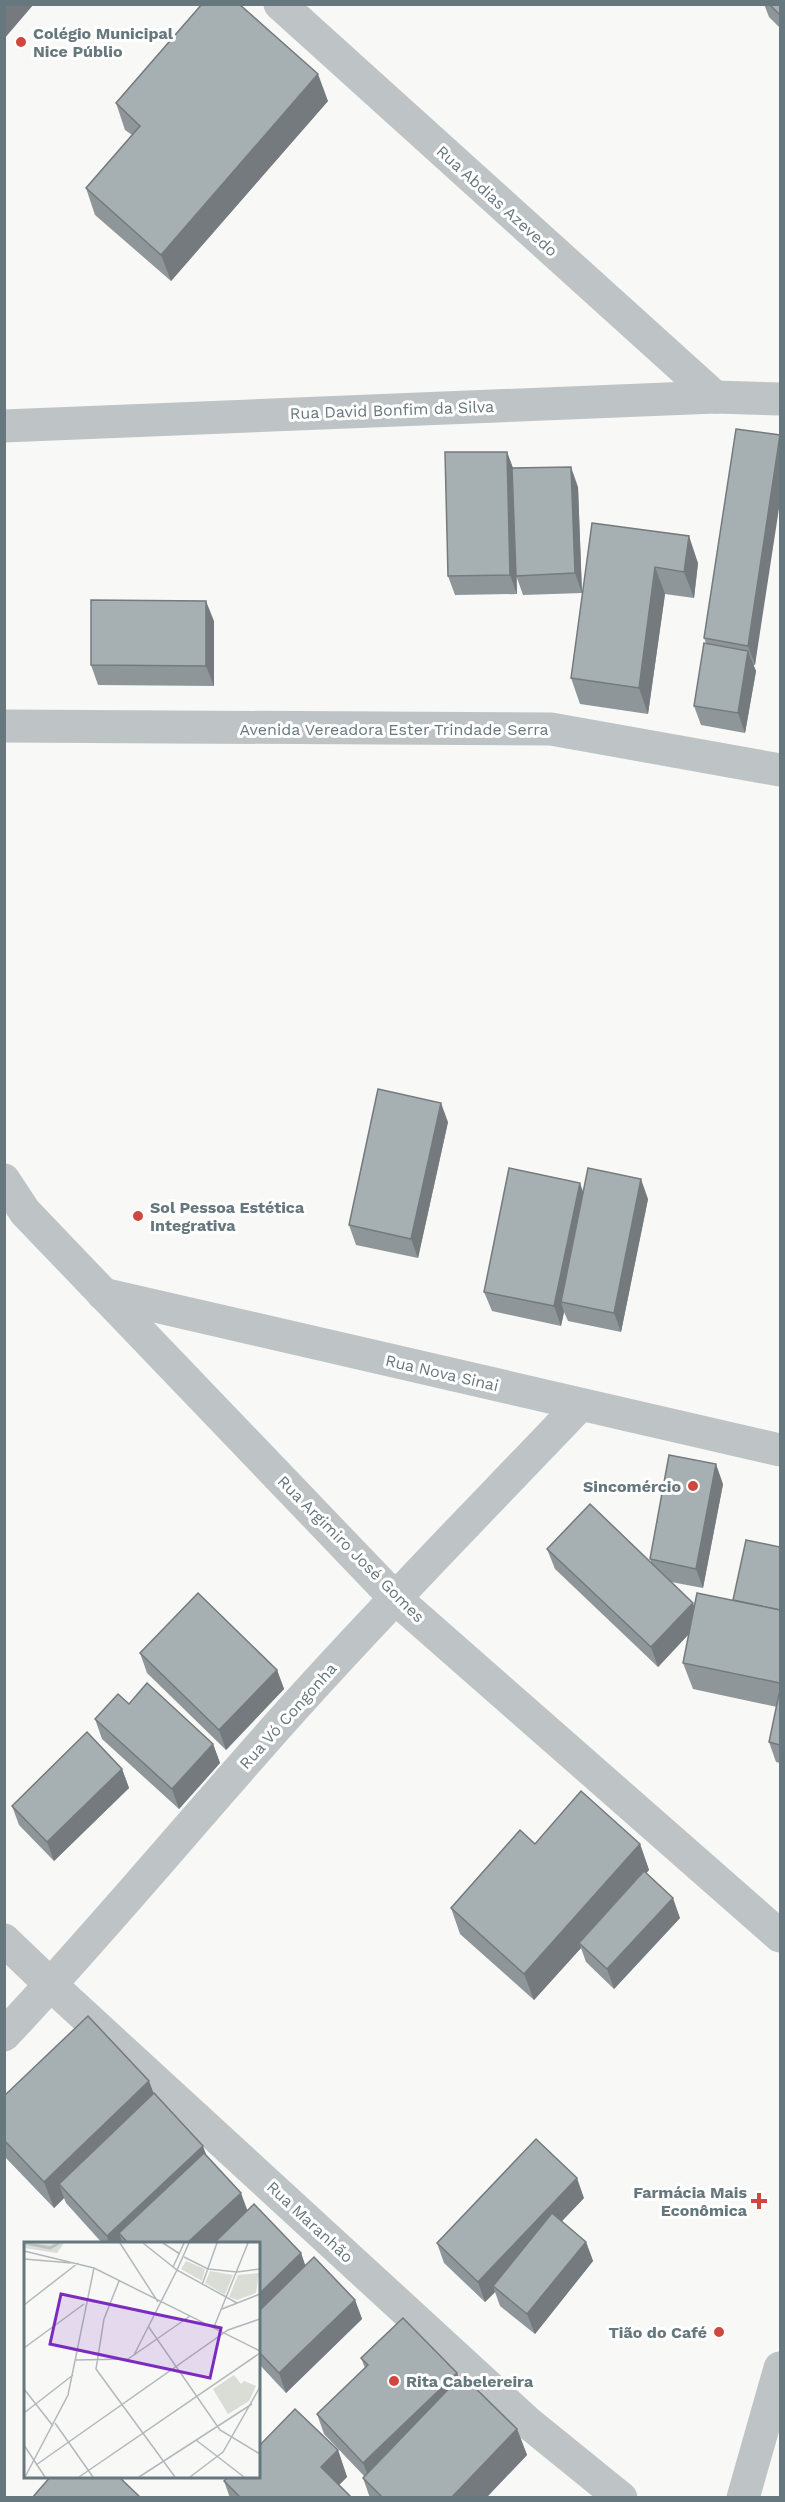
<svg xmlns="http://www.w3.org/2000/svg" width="785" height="2502" font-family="'Work Sans',sans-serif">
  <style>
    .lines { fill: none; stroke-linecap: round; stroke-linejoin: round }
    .minor { stroke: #bec3c5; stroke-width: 33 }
    .wall { fill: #8f9699 }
    .shaded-wall { fill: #747a7d }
    .building { fill: #a6afb2; stroke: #747a7d; stroke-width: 1.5 }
    .poi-dot { fill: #ce4840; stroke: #fff; stroke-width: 2 }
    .labels { text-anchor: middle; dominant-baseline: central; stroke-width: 6; stroke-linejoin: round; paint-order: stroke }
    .poi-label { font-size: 16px; font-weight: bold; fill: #66787d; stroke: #fff; text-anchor: start }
    .street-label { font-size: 16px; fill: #66787d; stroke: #fff }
    .inset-river { fill: none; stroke: #b6c3c4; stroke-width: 3 }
    .inset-road { fill: none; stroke: #b1b9bb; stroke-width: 1.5 }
    .view { fill: #7b2cbf; fill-opacity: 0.15; stroke: #7b2cbf; stroke-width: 3 }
    .inset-edge { fill: none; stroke: #66787d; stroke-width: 3 }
  </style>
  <rect width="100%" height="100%" fill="#f8f8f6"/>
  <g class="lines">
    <!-- minor -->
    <g class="minor">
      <path d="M280,4L715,397"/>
      <path d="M4,426L715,397L780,399"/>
      <path d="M4,726L551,729L780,770"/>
      <path d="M4,1180L25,1212L395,1598L780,1936"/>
      <path d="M103,1294L780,1450"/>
      <path d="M4,1940L51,1985L526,2421L621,2498"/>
      <path d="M4,2035C103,1930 194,1819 290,1712C384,1607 483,1507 580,1405"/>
      <path d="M743,2498L780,2368"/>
    </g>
  </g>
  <!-- wall -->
  <g class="wall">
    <path d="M764,4H780V28L769,17Z"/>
    <path d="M328,101L171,281L95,215L86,188L132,135L125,130L116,103Z"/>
    <path d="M780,435L755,665H753L756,671L745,733L701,725L694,706L706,643L704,638Z"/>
    <path d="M507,452L513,468L578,487L582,593L523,595L517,578V594L455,595L448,576Z"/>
    <path d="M592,523L698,563L694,598L665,594L648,714L580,704L571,678Z"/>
    <path d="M214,621V686L98,685L91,665Z"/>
    <path d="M448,1122L418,1258L356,1245L349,1225Z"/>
    <path d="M583,1192L648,1199L621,1332L568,1321L564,1312L561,1326L492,1311L484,1292Z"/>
    <path d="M723,1484L703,1588L671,1582L695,1607L733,1600L780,1547V1763L776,1762L769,1742L777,1707L693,1689L683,1663L689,1634L658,1667L555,1569L547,1549L651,1562L650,1559Z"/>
    <path d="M140,1653L277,1670L284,1689L226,1750L147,1673Z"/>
    <path d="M95,1719L213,1744L220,1763L179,1809L102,1739Z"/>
    <path d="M122,1769L129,1788L54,1861L19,1825L12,1806Z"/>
    <path d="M535,1844H640L649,1870L646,1873L680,1918L614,1989L586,1962L581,1948L534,2000L460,1934L451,1908Z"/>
    <path d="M154,2094L207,2156L247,2210L301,2253L305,2266L355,2300L362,2319L286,2393L258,2363V2244H103L66,2203L64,2198L54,2208L4,2156V2096Z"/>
    <path d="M584,2198L562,2221L586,2242L593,2261L535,2334L500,2306L495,2292L485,2302L444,2263L437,2243Z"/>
    <path d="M361,2358L459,2379L517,2429L527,2455L486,2498H370L363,2478L365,2477L324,2434L317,2414L365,2368Z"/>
    <path d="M338,2450L347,2477L339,2485L352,2498H230L224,2481Z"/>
  </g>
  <!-- shaded-wall -->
  <g class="shaded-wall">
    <path d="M4,4H34L4,39Z"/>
    <path d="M318,74L328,101L171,281L161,255Z"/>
    <path d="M780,437V502L755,665L748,646Z"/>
    <path d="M507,452L514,471L516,576L517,594L510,575Z"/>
    <path d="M571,467L578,487L582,593L575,573Z"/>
    <path d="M689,536L698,563L694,598L684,572Z"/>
    <path d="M655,567L665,594L648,714L639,688Z"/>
    <path d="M206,601L214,621V686L206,666Z"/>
    <path d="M748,651L756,671L745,733L738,713Z"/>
    <path d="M441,1103L448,1122L418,1258L411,1239Z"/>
    <path d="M641,1179L648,1199L621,1332L614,1313Z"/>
    <path d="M580,1183L587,1203L561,1302L564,1312L561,1326L554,1306Z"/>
    <path d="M716,1464L723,1484L703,1588L696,1569Z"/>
    <path d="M693,1603L700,1622L658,1667L651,1647Z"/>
    <path d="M277,1670L284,1689L226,1750L219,1730Z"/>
    <path d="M213,1744L220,1763L179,1809L172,1789Z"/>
    <path d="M122,1769L129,1788L54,1861L47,1842Z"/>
    <path d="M640,1844L649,1870L582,1946L579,1943L581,1948L534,2000L524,1974Z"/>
    <path d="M673,1898L680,1918L614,1989L607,1969Z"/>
    <path d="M149,2081L159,2107L59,2184L64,2198L54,2208L44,2182Z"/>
    <path d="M203,2146L210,2165L119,2233L123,2244H109L107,2236Z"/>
    <path d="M577,2178L584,2198L497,2289L493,2286L495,2292L485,2302L478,2282Z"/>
    <path d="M241,2193L248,2212L214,2244H186Z"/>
    <path d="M586,2242L593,2261L535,2334L527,2314Z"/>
    <path d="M301,2253L308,2273L258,2321V2295Z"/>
    <path d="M355,2300L362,2319L286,2393L279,2373Z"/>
    <path d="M457,2373L464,2393L371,2483L363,2463Z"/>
    <path d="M517,2429L527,2455L486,2498H451Z"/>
    <path d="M338,2450L347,2477L330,2494L321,2467Z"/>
  </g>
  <!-- building -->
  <g class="building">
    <path d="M202,4H239L318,74L161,255L86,188L140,126L116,103Z"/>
    <path d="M769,4H780V15Z"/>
    <path d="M736,429L780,435L748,646L704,638Z"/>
    <path d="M445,452H507L510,575L448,576Z"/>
    <path d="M571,467L575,573L516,576L512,468Z"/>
    <path d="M592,523L689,536L684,572L655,567L639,688L571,678Z"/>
    <path d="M91,600L206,601V666L91,665Z"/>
    <path d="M704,643L748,651L738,713L694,706Z"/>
    <path d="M378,1089L441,1103L411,1239L349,1225Z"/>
    <path d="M509,1168L580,1183L554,1306L484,1292Z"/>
    <path d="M588,1168L641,1179L614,1313L561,1302Z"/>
    <path d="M669,1455L716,1464L696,1569L650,1559Z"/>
    <path d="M590,1504L693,1603L651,1647L547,1549Z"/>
    <path d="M746,1540L780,1547V1610L733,1600Z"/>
    <path d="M198,1593L277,1670L219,1730L140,1653Z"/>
    <path d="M697,1593L780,1610V1683L683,1663Z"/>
    <path d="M147,1683L213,1744L172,1789L95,1719L118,1694L129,1704Z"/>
    <path d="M779,1694H780V1745L769,1742Z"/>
    <path d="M87,1732L122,1769L47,1842L12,1806Z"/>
    <path d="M581,1791L640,1844L524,1974L451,1908L520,1830L535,1844Z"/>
    <path d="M644,1871L673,1898L607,1969L579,1943Z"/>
    <path d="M88,2016L149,2081L44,2182L4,2140V2096Z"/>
    <path d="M154,2093L203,2146L107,2236L59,2184Z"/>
    <path d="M536,2139L577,2178L478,2282L437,2243Z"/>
    <path d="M204,2153L241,2193L186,2244H129L119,2233Z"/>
    <path d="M254,2204L301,2253L258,2295V2244H213Z"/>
    <path d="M552,2213L586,2242L527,2314L493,2286Z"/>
    <path d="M314,2257L355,2300L279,2373L258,2351V2312Z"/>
    <path d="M403,2318L457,2373L363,2463L317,2414L368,2365L361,2358Z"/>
    <path d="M462,2375L517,2429L451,2498H383L363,2478Z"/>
    <path d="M295,2409L338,2450L321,2467L352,2498H241L224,2481L229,2476H258V2447Z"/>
    <path d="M51,2476H118L141,2498H32Z"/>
  </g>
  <!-- markers -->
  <g class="poi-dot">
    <circle cx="21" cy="42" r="6"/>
    <circle cx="138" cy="1216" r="6"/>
    <circle cx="693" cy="1486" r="6"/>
    <path d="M756 2192h6v6h6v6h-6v6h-6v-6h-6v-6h6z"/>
    <circle cx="719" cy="2332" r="6"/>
    <circle cx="394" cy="2381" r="6"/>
  </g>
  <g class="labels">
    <!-- poi labels -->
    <g class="poi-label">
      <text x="33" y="33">Colégio Municipal<tspan x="33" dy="18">Nice Públio</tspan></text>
      <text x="150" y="1207">Sol Pessoa Estética<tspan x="150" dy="18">Integrativa</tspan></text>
      <text x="681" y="1486" text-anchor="end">Sincomércio</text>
      <text x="747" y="2192" text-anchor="end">Farmácia Mais<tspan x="747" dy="18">Econômica</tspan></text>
      <text x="707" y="2332" text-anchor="end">Tião do Café</text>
      <text x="406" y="2381">Rita Cabelereira</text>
    </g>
    <!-- street labels -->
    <g class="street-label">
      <text transform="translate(497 201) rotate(42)">Rua Abdias Azevedo</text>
      <text transform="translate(392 410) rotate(-2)">Rua David Bonfim da Silva</text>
      <text x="394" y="729">Avenida Vereadora Ester Trindade Serra</text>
      <text transform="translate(442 1373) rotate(13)">Rua Nova Sinai</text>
      <text transform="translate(351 1549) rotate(45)">Rua Argimiro José Gomes</text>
      <text transform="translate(288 1716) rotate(-48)">Rua Vó Congonha</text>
      <text transform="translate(310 2222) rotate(43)">Rua Maranhão</text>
    </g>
  </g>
  <!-- overview -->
  <g transform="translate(24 2242)">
    <rect width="236" height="236" fill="#f8f8f6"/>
    <path d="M0,1H40L33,11L0,6ZM162,19L181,27L178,39L157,27ZM186,29L209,33L201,53L181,41ZM235,31L232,51L213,58L205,55L214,33ZM210,133L217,142L220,139L232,144L225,159L204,172L189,147Z" fill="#d9ddd6"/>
    <path class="inset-river" d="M1,1L26,6L35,1"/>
    <path class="inset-road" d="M96,1L134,60M119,1L153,28L165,1M139,1L156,12M0,9L70,26L236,109M160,15L184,27L213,30L236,27M0,17L47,21M149,25L160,1M95,39L80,77L72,127L151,235M178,43L193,1M0,63L54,21M198,67L236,52M124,84L196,188L236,212M190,85L224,1M0,106L60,62M110,113L153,28L213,61M52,118L104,117L166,74M0,147L29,184M0,171L49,133M31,181L69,235M172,198L220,235M0,203L21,235M12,223L204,88L236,77M1,235L44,153L70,26M55,235L236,111M115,235L228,162M166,235L199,210L236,145"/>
    <path class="view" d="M37,52L197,86L186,136L26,102Z"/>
    <rect width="236" height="236" class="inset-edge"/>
  </g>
  <!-- border -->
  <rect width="785" height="2502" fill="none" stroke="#66787d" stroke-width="12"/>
</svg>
